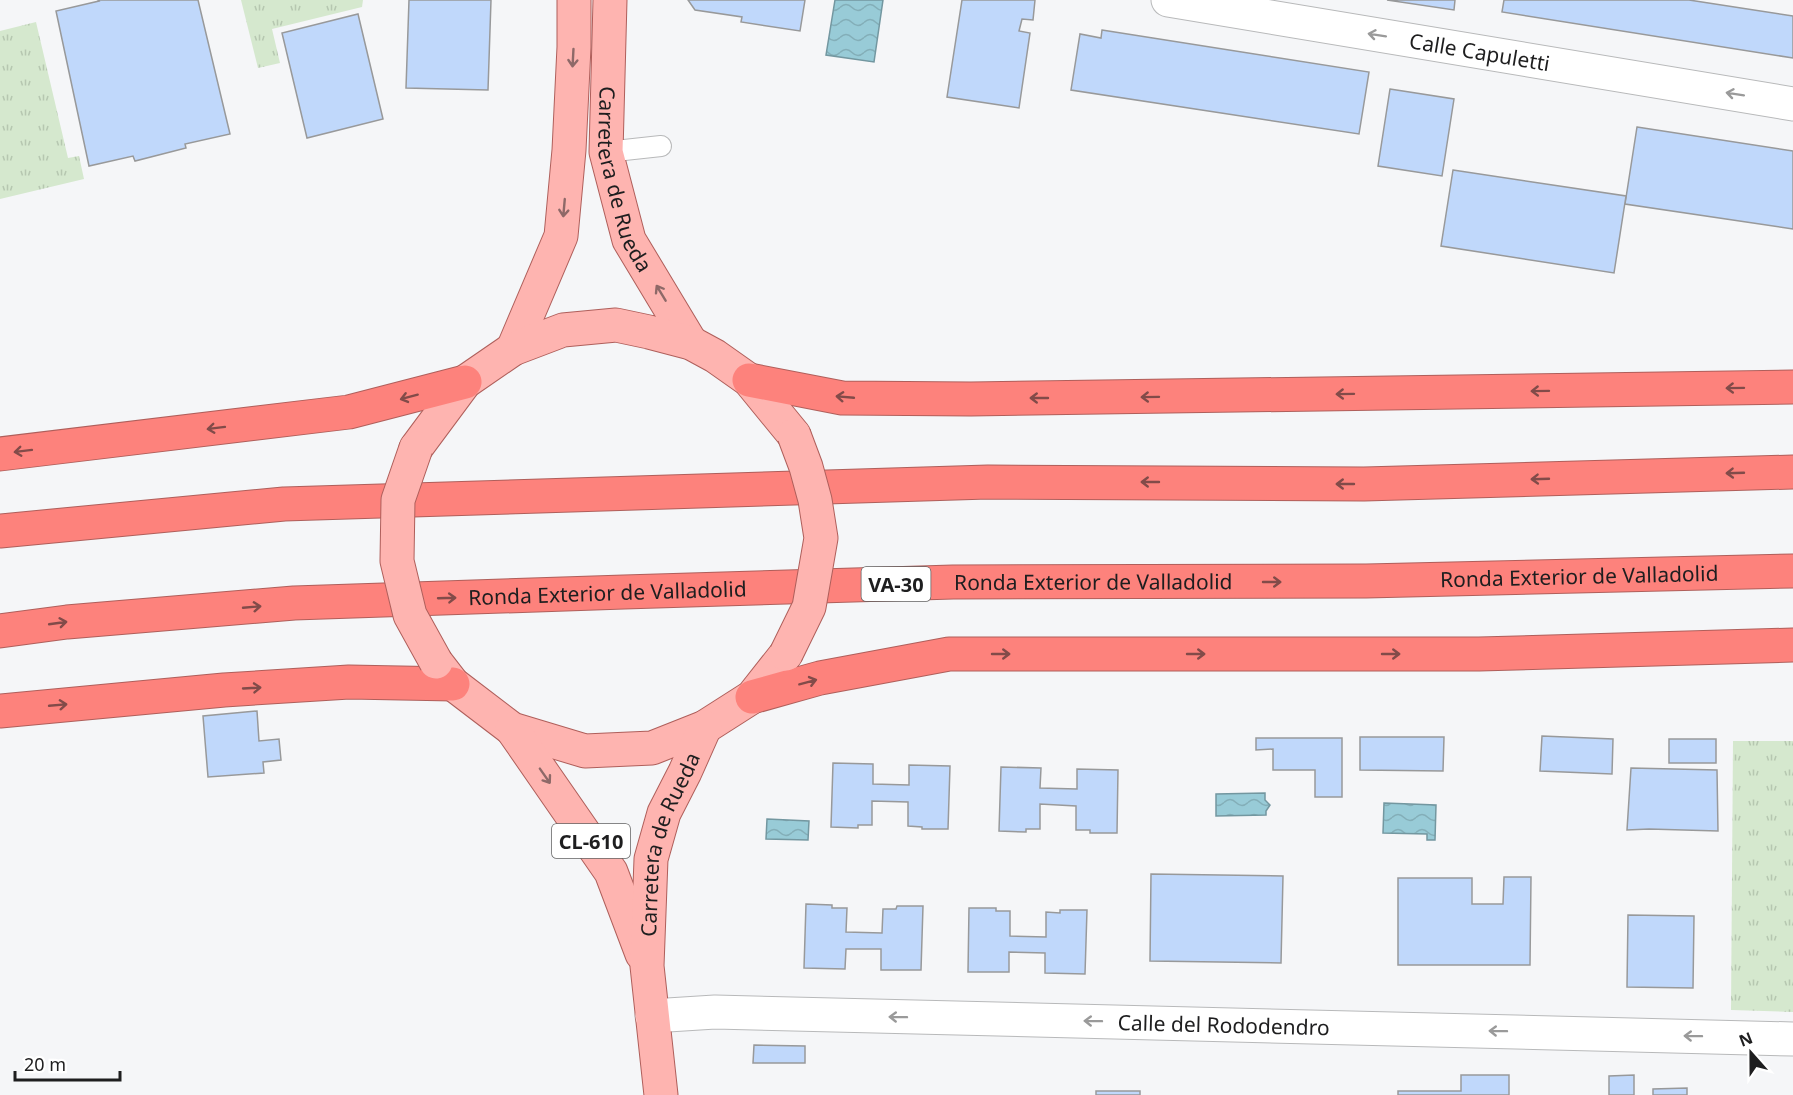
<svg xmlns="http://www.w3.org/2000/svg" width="1793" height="1095" font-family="'Noto Sans',sans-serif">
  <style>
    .grass { fill: url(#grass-tufts) }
    .water { fill: url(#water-waves); stroke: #7397a0; stroke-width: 1.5 }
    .building { fill: #c0d8fb; stroke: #98999a; stroke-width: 1.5 }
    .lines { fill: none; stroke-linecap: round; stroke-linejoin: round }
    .lane-casing { stroke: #b8b9ba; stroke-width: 22 }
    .street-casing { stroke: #b8b9ba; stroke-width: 35 }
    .primary-casing { stroke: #af5f5b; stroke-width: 35 }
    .highway-casing { stroke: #af5f5b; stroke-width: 35 }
    .lane { stroke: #fff; stroke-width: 20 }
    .street { stroke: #fff; stroke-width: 33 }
    .primary { stroke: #feb4b0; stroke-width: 33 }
    .highway { stroke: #fd827c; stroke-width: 33 }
    .primary-bridge-casing { stroke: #af5f5b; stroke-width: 35; stroke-linecap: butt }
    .primary-bridge { stroke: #feb4b0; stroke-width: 33 }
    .oneway { stroke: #9a9a9a }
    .oneway2 { stroke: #8e6968 }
    .oneway3 { stroke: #824b49 }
    .labels { text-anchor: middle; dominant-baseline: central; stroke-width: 6; stroke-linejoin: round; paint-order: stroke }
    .shield { fill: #fff; stroke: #626262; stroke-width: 1.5 }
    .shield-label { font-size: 20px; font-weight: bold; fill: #1e1e1f }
    .street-label { font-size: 21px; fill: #1e1e1f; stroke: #fff }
  </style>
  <defs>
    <pattern id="grass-tufts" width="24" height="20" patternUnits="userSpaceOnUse" patternTransform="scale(1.5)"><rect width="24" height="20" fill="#d5e8ce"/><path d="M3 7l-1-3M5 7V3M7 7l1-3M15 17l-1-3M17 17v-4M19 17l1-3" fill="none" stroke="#b6c7b0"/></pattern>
    <pattern id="water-waves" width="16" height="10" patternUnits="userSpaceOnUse" patternTransform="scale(1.5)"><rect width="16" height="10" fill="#98cbd7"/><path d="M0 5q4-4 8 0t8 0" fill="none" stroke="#83aeb8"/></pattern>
  </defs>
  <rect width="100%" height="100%" fill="#f5f6f8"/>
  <!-- grass -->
  <g class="grass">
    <path d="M241,0H363L362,7L272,29L280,63L258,68Z"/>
    <path d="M36,22L68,158L79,156L84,179L0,199V31Z"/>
    <path d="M1733,741H1793V1012L1731,1010Z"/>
  </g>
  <!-- water -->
  <g class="water">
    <path d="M835,0H883L874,62L826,55Z"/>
    <path d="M1265,793V800L1270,805L1266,811V815L1216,816V794Z"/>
    <path d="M1384,803L1436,805L1435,840H1427V834L1383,833Z"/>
    <path d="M767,819L809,821L808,840L766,839Z"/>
  </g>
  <!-- building -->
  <g class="building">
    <path d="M98,0H198L230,134L185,144L186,148L135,161L133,156L89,166L56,11L99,1Z"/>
    <path d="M409,0H491L488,90L406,88Z"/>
    <path d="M688,0H805L800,31L741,22L742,17L695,10Z"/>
    <path d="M962,0H1035L1033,20L1022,19L1019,31L1030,33L1019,108L947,97Z"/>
    <path d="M1387,0H1455L1454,10Z"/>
    <path d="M1504,0H1689L1793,16V58L1502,12Z"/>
    <path d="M358,14L383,119L307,138L282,33Z"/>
    <path d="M1102,30L1369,72L1359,134L1071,90L1080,34L1101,38Z"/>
    <path d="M1390,89L1454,99L1442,176L1378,166Z"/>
    <path d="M1637,127L1793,151V229L1625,204Z"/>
    <path d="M1453,170L1626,196L1614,273L1441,246Z"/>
    <path d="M257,711L259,741L279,739L281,760L263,762L264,773L208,777L203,716Z"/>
    <path d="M1542,736L1613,739L1612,774L1540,771Z"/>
    <path d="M1360,737H1444L1443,771L1360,770Z"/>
    <path d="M1256,738H1342V797H1315V770H1273V749L1256,750Z"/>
    <rect x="1669" y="739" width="47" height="24"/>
    <path d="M833,763L873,764V784L909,785V765L950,766L948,829H922V827L908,826V802L872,801V825H858V828L831,827Z"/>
    <path d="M1001,767L1041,768L1040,788L1077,789V769L1118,770L1117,833H1090V830H1076V806L1040,804V829H1026V832L999,831Z"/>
    <path d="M1631,768L1717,770L1718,831L1649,829L1627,830Z"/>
    <path d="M1151,874L1283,876L1281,963L1150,961Z"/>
    <path d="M1504,877H1531L1530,965H1398V878H1472V904H1503Z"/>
    <path d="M806,904L832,905V908H847L846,932L882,933L883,909H896L897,906H923L921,970H881V949H846L845,969L804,968Z"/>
    <path d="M969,908H996V911H1010V936L1046,937V912L1060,913V910H1087L1085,974L1045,973V953L1009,952V972H968Z"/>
    <path d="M1628,915L1694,916L1693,988L1627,987Z"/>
    <path d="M754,1045L805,1046V1063H753Z"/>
    <path d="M1461,1075H1509V1095H1398V1091H1461Z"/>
    <path d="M1634,1075V1095H1609V1076Z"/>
    <path d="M1687,1088V1095H1653V1089Z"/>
    <rect x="1096" y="1091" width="44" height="4"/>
  </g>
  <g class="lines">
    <!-- lane casing -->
    <g class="lane-casing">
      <path id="lane" d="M606,152L661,146"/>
    </g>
    <!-- street casing -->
    <g class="street-casing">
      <g id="street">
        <path id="s1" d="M1168,0L1793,104"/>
        <path id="s2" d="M652,1016L715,1012L1793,1039"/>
      </g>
    </g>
    <!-- primary casing -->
    <g class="primary-casing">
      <g id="primary">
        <path id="s3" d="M610,0L606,152L629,240L691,343"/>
        <path d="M513,349L561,236L569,150L574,47V0"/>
        <path d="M416,448L465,382L513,349L563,330L616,325L649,332L691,343L715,356L749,380L794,435"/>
        <path d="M436,662L453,684L512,729L585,751L652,748L705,727L752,697L786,654"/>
        <path d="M512,729L611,872L642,954"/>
        <path id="s4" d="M661,1095L647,966L651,859L664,813L685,772L705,727"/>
      </g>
    </g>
    <!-- highway casing -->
    <g class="highway-casing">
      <g id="highway">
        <path d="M749,380L842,398L971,399L1793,387"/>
        <path d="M0,454L349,412L465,382"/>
        <path d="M0,531L284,504L988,482L1364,484L1793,472"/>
        <path id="s5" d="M0,631L67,622L294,603L624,592L953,582L1366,581L1793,571"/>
        <path d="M752,697L820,678L949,654H1479L1793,645"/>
        <path d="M0,711L224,690L349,682L453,684"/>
      </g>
    </g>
    <!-- lane -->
    <use href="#lane" class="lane"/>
    <!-- street -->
    <use href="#street" class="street"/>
    <!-- primary -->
    <use href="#primary" class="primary"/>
    <!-- highway -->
    <use href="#highway" class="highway"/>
    <!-- primary-bridge casing -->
    <g class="primary-bridge-casing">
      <g id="primary-bridge">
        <path d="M416,448L398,500L397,561L410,615L436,662"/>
        <path d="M786,654L809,607L821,538L815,500L806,467L794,435"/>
      </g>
    </g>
    <!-- primary-bridge -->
    <use href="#primary-bridge" class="primary-bridge"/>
  </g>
  <!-- one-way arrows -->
  <defs><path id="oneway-shaft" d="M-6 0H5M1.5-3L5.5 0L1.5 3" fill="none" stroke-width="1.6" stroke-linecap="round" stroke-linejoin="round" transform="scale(1.5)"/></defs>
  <g class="oneway">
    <use href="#oneway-shaft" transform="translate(1377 35) rotate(-171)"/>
    <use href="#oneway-shaft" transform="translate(1735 94) rotate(-171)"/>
    <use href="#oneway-shaft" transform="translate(898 1017) rotate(-179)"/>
    <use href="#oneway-shaft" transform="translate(1093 1021) rotate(-179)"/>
    <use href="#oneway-shaft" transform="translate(1498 1031) rotate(-179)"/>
    <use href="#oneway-shaft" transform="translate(1693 1036) rotate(-179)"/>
  </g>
  <g class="oneway2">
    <use href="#oneway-shaft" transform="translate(573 58) rotate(93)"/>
    <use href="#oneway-shaft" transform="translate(564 208) rotate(95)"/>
    <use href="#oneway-shaft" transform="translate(661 293) rotate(-121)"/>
    <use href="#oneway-shaft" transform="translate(545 776) rotate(55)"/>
  </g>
  <g class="oneway3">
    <use href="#oneway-shaft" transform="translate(1735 388) rotate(179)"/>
    <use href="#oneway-shaft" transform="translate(1540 391) rotate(179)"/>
    <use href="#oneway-shaft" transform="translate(1345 394) rotate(179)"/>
    <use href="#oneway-shaft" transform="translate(409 397) rotate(165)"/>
    <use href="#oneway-shaft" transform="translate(845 397) rotate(-175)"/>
    <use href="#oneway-shaft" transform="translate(1150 397) rotate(179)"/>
    <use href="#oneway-shaft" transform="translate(1039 398) rotate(180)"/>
    <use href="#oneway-shaft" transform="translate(216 428) rotate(173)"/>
    <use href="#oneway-shaft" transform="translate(23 451) rotate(173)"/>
    <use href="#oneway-shaft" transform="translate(1735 473) rotate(178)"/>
    <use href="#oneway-shaft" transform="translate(1540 479) rotate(178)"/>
    <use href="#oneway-shaft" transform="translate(1150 482) rotate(-180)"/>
    <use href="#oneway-shaft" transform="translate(1345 484) rotate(-180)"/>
    <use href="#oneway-shaft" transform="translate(1272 582)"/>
    <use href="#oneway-shaft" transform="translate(447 598) rotate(-2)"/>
    <use href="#oneway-shaft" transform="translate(252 607) rotate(-5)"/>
    <use href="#oneway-shaft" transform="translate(58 623) rotate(-8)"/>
    <use href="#oneway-shaft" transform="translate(1001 654)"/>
    <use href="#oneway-shaft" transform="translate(1196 654)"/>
    <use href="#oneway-shaft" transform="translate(1391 654)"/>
    <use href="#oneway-shaft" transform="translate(808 682) rotate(-15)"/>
    <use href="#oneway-shaft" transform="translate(252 688) rotate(-3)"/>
    <use href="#oneway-shaft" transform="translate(58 705) rotate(-5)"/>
  </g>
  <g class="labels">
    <!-- shield labels -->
    <g class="shield">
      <rect x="861.5" y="567" width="69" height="34" rx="4.5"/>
      <rect x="552" y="824" width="78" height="34" rx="4.5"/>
    </g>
    <g class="shield-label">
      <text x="896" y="584">VA-30</text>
      <text x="591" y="841">CL-610</text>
    </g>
    <!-- street labels -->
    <g class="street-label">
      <text stroke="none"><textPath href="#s1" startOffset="316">Calle Capuletti</textPath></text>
      <text stroke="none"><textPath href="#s3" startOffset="182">Carretera de Rueda</textPath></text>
      <text stroke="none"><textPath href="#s5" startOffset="1581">Ronda Exterior de Valladolid</textPath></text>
      <text stroke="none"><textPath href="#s5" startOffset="1095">Ronda Exterior de Valladolid</textPath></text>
      <text stroke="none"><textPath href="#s5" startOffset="609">Ronda Exterior de Valladolid</textPath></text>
      <text stroke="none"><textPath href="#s4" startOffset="255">Carretera de Rueda</textPath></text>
      <text stroke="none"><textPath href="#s2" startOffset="572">Calle del Rododendro</textPath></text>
    </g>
  </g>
  <!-- north arrow -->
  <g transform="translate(1751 1053) rotate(339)" stroke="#ffffff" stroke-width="4.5" paint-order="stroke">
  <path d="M0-4.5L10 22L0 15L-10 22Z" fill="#1e1e1f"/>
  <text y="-9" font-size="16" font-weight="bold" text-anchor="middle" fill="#1e1e1f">N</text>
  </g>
  <!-- scale -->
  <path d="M15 1071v9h105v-9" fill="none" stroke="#1e1e1f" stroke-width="3"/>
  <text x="24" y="1071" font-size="18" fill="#1e1e1f" stroke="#ffffff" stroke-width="4.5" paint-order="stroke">20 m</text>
</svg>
